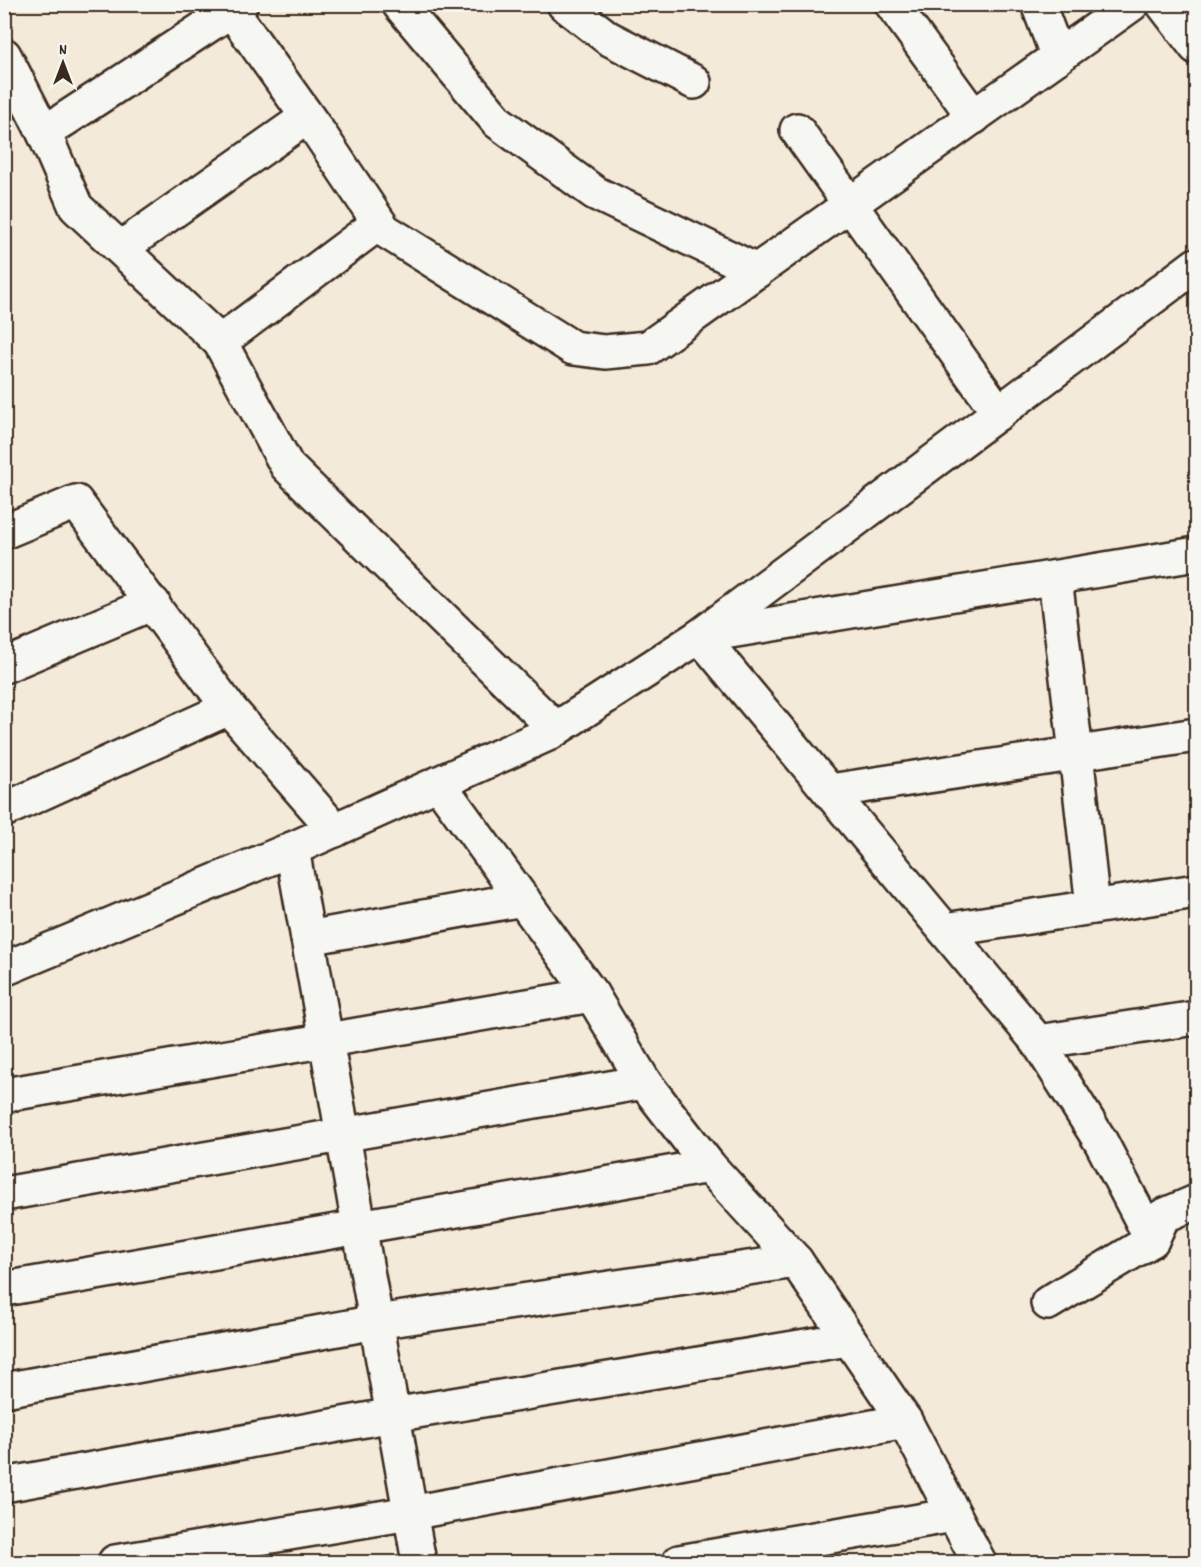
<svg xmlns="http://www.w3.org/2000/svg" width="1201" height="1567" font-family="Dekko,sans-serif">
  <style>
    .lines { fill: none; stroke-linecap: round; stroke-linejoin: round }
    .minor-casing { stroke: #3b2a1e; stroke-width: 38 }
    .minor { stroke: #f6f6f2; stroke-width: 33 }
  </style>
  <rect width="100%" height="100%" fill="#f4ead9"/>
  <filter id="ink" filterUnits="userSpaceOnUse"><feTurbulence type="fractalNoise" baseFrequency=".0167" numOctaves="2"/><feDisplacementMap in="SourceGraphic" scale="12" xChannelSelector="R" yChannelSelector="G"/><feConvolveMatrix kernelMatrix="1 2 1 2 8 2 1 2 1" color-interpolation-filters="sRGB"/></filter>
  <g filter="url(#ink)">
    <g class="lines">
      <!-- minor casing -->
      <g class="minor-casing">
        <g id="minor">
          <path d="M227,4L319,133L384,230L573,348L605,352L648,348L1132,4"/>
          <path d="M399,4L498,122L595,193L757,271"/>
          <path d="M564,4L608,38L694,82"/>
          <path d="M892,4L974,117"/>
          <path d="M1038,4L1058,57"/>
          <path d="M1163,4L1196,47"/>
          <path d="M4,55L44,133L76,207L220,342L287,466L556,729"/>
          <path d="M797,130L999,413"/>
          <path d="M44,133L241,4"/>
          <path d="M121,248L307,117"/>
          <path d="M220,342L379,223"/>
          <path d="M4,532L76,502L229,708L335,830"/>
          <path d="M1055,578L1076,753L1093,907"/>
          <path d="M4,666L153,603"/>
          <path d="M439,784L592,995L644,1082L709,1166L796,1261L905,1421L979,1562"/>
          <path d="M830,791L1196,735"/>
          <path d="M4,810L229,708"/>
          <path d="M292,849L419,1562"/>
          <path d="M945,930L1196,891"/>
          <path d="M308,938L523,899"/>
          <path d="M4,969L292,849L548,734L700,636L1196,265"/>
          <path d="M1038,1042L1196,1018"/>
          <path d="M4,1095L592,995"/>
          <path d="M4,1194L644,1082"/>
          <path d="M1152,1240L1101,1142L1038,1042L700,636L1196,554"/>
          <path d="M4,1289L709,1166"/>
          <path d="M1048,1303L1152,1240L1163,1216L1196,1202"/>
          <path d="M4,1390L376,1322L796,1261"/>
          <path d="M4,1485L393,1415L848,1339"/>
          <path d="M115,1562L410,1513L905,1421"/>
          <path d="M679,1562L954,1515"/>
        </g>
      </g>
      <!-- minor -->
      <use href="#minor" class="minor"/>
    </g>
  </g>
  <!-- margin -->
  <rect width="1201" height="1567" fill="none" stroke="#f6f6f2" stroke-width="24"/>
  <rect x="12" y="12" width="1177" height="1543" fill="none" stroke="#3b2a1e" stroke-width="2" filter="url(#ink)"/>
  <!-- north arrow -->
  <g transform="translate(63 63)" stroke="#f6f6f2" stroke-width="4.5" paint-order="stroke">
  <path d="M0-4.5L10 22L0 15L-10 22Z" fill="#3b2a1e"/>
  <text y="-9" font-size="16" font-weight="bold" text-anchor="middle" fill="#3b2a1e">N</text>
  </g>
</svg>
